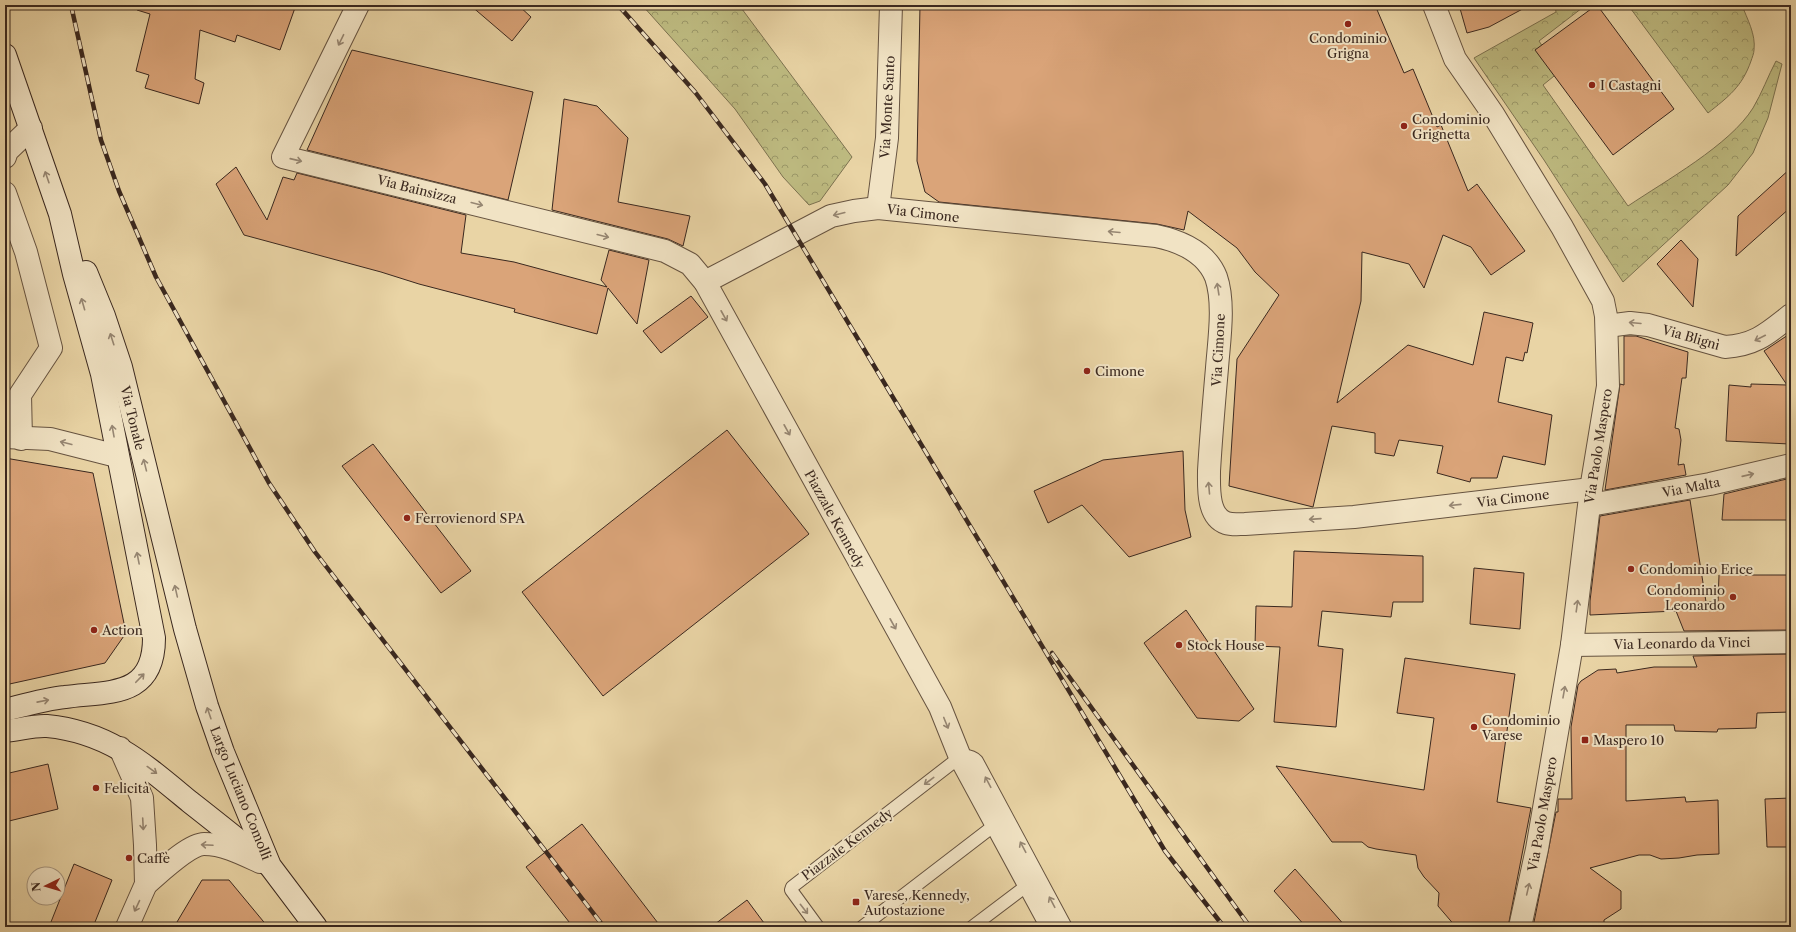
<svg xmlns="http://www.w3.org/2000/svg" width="1796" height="932" font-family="'Libre Caslon Text',serif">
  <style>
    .forest { fill: url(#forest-crowns); stroke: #7c7250 }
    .building { fill: #daa479; stroke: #3a281f }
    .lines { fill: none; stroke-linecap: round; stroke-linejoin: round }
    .service-casing { stroke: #665340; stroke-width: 14 }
    .minor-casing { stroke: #665340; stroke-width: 24 }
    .tertiary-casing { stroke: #665340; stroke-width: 24 }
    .secondary-casing { stroke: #3a281f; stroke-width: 24 }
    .service { stroke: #f1e3c4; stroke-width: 12 }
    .minor { stroke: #f1e3c4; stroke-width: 22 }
    .tertiary { stroke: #f1e3c4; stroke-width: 22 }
    .secondary { stroke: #f1e3c4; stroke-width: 22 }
    .rail-casing { stroke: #3a281f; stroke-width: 4.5 }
    .rail { stroke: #f1e3c4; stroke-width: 3; stroke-dasharray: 9; stroke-linecap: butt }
    .oneway { stroke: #968672 }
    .poi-dot { fill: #8f2418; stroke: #f1e3c4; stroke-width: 1.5 }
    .labels { text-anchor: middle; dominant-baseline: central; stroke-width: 4; stroke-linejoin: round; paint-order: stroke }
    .poi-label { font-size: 13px; fill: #3a281f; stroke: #f1e3c4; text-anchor: start }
    .street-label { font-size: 13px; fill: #3a281f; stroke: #f1e3c4 }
  </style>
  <defs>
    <pattern id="forest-crowns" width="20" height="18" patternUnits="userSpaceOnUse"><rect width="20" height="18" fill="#bebb81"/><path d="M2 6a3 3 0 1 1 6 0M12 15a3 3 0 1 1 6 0" fill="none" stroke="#9b9869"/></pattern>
  </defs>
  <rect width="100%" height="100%" fill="#e9d4a5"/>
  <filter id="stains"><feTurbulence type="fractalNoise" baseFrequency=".005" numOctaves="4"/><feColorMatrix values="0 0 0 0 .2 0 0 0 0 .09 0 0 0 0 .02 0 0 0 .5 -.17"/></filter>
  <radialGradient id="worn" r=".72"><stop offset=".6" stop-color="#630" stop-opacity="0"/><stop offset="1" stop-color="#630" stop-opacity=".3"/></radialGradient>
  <!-- forest -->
  <g class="forest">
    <path d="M642,5H739L852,157L820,201L809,205L783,177L735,109Z"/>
    <path d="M1555,5H1586L1539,41L1559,72L1543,85L1628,206C1665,181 1730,145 1753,108C1762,93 1768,76 1776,61L1782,64L1768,118L1753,153L1728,185L1623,282L1544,160L1474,58L1556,12Z"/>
    <path d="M1628,5H1742C1747,19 1756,34 1754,50C1754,53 1752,58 1751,61C1742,87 1728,97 1708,113Z"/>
  </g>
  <!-- building -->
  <g class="building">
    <path d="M138,5H296L280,50L237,35L235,42L200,30L195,79L204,83L199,104L145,88L149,75L136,71L150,14L137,10Z"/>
    <path d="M470,5H518L531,17L512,41Z"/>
    <path d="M920,5H1375L1404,73L1413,69L1437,127L1441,125L1468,191L1477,184L1525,251L1491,275L1471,247L1443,235L1424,288L1409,264L1362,252L1361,301L1337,403L1408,345L1473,365L1484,312L1533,323L1527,353L1525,352L1523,361L1506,357L1498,402L1552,415L1545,465L1503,456L1497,478H1471L1470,482L1437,473L1443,446L1399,440L1394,456L1375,453V433L1332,426L1313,507L1229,486L1237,359L1279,295L1255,272L1237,248L1188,211L1184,230L1157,224L939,202L925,192L917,161Z"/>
    <path d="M1459,5H1530L1489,27L1467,33Z"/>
    <path d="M1591,9H1600L1674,109L1613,155L1535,50Z"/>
    <path d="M352,50L533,92L508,200L307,150Z"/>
    <path d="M564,99L597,106L628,138L618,202L690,216L683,246L668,239L552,210Z"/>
    <path d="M236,167L267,220L283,177L294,180L297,173L466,215L461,253L514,262L607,287L601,280L609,250L649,260L637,324L608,288L597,334L514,312L515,309L419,284L381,272L244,235L216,184Z"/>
    <path d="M1791,168V207L1736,256L1738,216Z"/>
    <path d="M1681,240L1698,259L1693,307L1657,264Z"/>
    <path d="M691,296L708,317L661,353L643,331Z"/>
    <path d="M1791,333L1790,444L1726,441L1729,385L1751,387V384L1787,385L1764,351Z"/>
    <path d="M1624,336H1636L1688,352L1686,378H1682L1675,428L1679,429L1681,440L1678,465L1684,464L1686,475L1605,490L1620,384L1624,385Z"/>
    <path d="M727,430L809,534L603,696L522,592Z"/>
    <path d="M373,444L471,571L441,593L342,466Z"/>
    <path d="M1183,451L1185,510L1191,537L1129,557L1082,505L1048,523L1034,491L1103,460Z"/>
    <path d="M5,458L93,473L126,633L105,663L5,685Z"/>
    <path d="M1791,478V520H1722L1724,494Z"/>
    <path d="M1690,500L1706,602L1718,601L1719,575H1791V630L1684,631L1676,611L1590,615V601L1600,516Z"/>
    <path d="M1294,551L1423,556V602H1393L1391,617L1322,611L1318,646L1343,649L1336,727L1274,722L1280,647L1255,646L1256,606L1292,607Z"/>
    <path d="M1474,568L1524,573L1520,629L1470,624Z"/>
    <path d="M1186,610L1254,709L1239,721L1197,718L1144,643Z"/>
    <path d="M1791,654V712L1757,713L1756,728L1718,729L1717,732L1675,731L1674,725H1626V801L1685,797L1686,802L1718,800L1719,854L1697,855L1679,858L1661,859L1650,855H1639L1590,868L1621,891V909L1604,920V927H1533L1556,812H1558V799H1572L1571,727L1578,685L1581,681L1598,670L1616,669L1617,673L1654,667H1697L1693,656Z"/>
    <path d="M1405,658L1515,674L1497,802L1531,808L1508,927H1456L1438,906L1439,893L1424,877L1418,868L1416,855L1376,849L1368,847L1362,842H1332L1276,766L1424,790L1434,718L1397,713Z"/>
    <path d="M48,764L58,809L5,822V774Z"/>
    <path d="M1791,798V847H1767L1765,799Z"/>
    <path d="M582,824L661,927H573L526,867Z"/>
    <path d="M74,864L112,880L93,927H49Z"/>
    <path d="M1295,869L1346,927H1306L1274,891Z"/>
    <path d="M202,880H229L268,927H174Z"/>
    <path d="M747,900L767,927H711Z"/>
  </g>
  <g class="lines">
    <!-- service casing -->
    <g class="service-casing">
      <g id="service">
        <path d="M818,927L791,890L792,887L960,757C967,755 972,756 977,761L1066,927"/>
        <path d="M862,927L1000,821"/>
        <path d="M972,927L1033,881"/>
      </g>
    </g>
    <!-- minor casing -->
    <g class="minor-casing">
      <g id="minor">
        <path d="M358,5L283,157L665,251L690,264L705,282L940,707L960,757L1052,927"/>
        <path d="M1434,5L1455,59L1493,114L1562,227L1603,301L1606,316L1608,386L1591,489L1572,645L1537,849L1520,927"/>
        <path d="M5,157L7,151L31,128"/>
        <path d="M5,193L26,252L51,348L20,395L21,439"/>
        <path d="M878,208L887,138L891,5"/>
        <path d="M705,282L831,216L854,211L878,208L1156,236C1180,241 1206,252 1216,277C1225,303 1219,341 1217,368C1214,402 1211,436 1209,471C1209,487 1207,516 1226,523C1232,525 1239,524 1245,524L1354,517L1591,489"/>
        <path d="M1607,326L1630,323L1648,325L1725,347C1756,345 1768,333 1791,315"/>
        <path d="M5,437L50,439L117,456"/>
        <path d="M1590,505L1710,484L1791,465"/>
        <path d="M1572,645L1791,642"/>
      </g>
    </g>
    <!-- tertiary casing -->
    <g class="tertiary-casing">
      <g id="tertiary">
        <path d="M120,748L142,798L145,845L146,884L127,927"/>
        <path d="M146,884C158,874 189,844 204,844C224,844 243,854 260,862"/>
      </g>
    </g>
    <!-- secondary casing -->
    <g class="secondary-casing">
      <g id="secondary">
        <path d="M5,55L60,214L74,274L102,374L154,638C154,698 109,691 65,697C45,699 25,705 5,710"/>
        <path d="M86,272L104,316L121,367L185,629L207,706L223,752L270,866L316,927"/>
        <path d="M5,731C19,730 34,725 47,726C109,732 144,764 190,802C217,823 243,844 269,865"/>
      </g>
    </g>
    <!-- service -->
    <use href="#service" class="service"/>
    <!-- minor -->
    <use href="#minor" class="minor"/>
    <!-- tertiary -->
    <use href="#tertiary" class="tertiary"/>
    <!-- secondary -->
    <use href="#secondary" class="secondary"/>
    <!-- rail casing -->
    <g class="rail-casing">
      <g id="rail">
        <path d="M71,5L101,140L119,191L156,277L269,483L315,552L604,927"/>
        <path d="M618,5L695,92L765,184L1165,851L1224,927"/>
        <path d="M1052,653L1250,927"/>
      </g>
    </g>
    <!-- rail -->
    <use href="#rail" class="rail"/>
  </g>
  <!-- one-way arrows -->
  <defs><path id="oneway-shaft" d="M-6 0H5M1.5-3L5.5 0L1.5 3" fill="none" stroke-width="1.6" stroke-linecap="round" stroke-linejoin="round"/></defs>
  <g class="oneway">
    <use href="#oneway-shaft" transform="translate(341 40) rotate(116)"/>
    <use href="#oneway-shaft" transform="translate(296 160) rotate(13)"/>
    <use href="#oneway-shaft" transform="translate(47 177) rotate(-109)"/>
    <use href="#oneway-shaft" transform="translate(477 204) rotate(14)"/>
    <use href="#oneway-shaft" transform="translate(839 214) rotate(166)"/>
    <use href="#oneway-shaft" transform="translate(1114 232) rotate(-175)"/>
    <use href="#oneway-shaft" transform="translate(603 236) rotate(14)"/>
    <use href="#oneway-shaft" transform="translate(1218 289) rotate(-99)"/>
    <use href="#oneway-shaft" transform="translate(83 304) rotate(-106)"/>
    <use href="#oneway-shaft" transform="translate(724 316) rotate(61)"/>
    <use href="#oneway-shaft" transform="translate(1635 323) rotate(-175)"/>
    <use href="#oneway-shaft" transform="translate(1760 338) rotate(153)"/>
    <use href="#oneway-shaft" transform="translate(112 339) rotate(-108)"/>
    <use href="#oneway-shaft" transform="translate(787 430) rotate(61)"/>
    <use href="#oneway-shaft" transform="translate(113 431) rotate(-100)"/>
    <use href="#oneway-shaft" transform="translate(66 443) rotate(-166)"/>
    <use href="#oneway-shaft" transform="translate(145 465) rotate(-104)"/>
    <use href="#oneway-shaft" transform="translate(1748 475) rotate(-13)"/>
    <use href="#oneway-shaft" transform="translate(1209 488) rotate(-95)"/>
    <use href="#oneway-shaft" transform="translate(1455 505) rotate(174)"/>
    <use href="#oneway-shaft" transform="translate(1315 519) rotate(176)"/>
    <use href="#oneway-shaft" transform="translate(138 558) rotate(-101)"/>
    <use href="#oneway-shaft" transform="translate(176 591) rotate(-103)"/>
    <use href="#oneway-shaft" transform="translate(1577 606) rotate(-82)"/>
    <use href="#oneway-shaft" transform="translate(893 624) rotate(61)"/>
    <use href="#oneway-shaft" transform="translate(140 678) rotate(-46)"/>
    <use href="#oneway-shaft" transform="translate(1564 692) rotate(-80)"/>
    <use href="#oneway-shaft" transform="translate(43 701) rotate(-11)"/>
    <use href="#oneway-shaft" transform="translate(209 713) rotate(-109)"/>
    <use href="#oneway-shaft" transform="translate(946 723) rotate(68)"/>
    <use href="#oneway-shaft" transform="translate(152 770) rotate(36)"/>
    <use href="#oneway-shaft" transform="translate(929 781) rotate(143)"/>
    <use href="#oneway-shaft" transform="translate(988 782) rotate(-118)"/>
    <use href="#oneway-shaft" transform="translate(143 824) rotate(87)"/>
    <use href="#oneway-shaft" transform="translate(207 845) rotate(-177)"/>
    <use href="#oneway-shaft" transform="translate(1023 847) rotate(-118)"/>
    <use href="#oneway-shaft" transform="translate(1528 889) rotate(-77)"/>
    <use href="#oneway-shaft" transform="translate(1052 902) rotate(-118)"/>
    <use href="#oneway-shaft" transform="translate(137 906) rotate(115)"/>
    <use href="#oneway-shaft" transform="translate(804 909) rotate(52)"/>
  </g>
  <!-- markers -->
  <g class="poi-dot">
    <circle cx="1348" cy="24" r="4"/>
    <circle cx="1592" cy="85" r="4"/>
    <circle cx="1404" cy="126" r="4"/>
    <circle cx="1087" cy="371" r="4"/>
    <circle cx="407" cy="518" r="4"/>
    <circle cx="1631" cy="569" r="4"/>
    <circle cx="1733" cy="597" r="4"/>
    <circle cx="94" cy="630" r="4"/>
    <circle cx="1179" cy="645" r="4"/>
    <circle cx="1474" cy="727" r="4"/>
    <rect x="1581" y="736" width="8" height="8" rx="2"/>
    <circle cx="96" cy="788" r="4"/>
    <circle cx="129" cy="858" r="4"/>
    <rect x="852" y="898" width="8" height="8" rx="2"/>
  </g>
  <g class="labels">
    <!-- poi labels -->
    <g class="poi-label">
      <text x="1348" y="38" text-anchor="middle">Condominio<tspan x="1348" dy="15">Grigna</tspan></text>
      <text x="1600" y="85">I Castagni</text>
      <text x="1412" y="119">Condominio<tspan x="1412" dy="15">Grignetta</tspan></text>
      <text x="1095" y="371">Cimone</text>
      <text x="415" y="518">Ferrovienord SPA</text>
      <text x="1639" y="569">Condominio Erice</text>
      <text x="1725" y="590" text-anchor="end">Condominio<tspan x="1725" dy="15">Leonardo</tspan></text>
      <text x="102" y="630">Action</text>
      <text x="1187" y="645">Stock House</text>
      <text x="1482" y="720">Condominio<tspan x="1482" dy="15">Varese</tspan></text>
      <text x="1593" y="740">Maspero 10</text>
      <text x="104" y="788">Felicità</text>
      <text x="137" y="858">Caffè</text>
      <text x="864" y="895">Varese, Kennedy,<tspan x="864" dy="15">Autostazione</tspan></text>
    </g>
    <!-- street labels -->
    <g class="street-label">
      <text transform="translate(887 107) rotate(-87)">Via Monte Santo</text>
      <text transform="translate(417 189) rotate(14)">Via Bainsizza</text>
      <text transform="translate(923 213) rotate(7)">Via Cimone</text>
      <text transform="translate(1691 337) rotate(16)">Via Blignì</text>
      <text transform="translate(1218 350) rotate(-87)">Via Cimone</text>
      <text transform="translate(133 418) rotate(76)">Via Tonale</text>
      <text transform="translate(1598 446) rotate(-81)">Via Paolo Maspero</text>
      <text transform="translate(1691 487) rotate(-11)">Via Malta</text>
      <text transform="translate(1513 498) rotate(-7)">Via Cimone</text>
      <text transform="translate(835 519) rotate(61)">Piazzale Kennedy</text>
      <text transform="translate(1682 643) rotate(-1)">Via Leonardo da Vinci</text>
      <text transform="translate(241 793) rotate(68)">Largo Luciano Comolli</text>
      <text transform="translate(1542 814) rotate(-80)">Via Paolo Maspero</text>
      <text transform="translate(847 844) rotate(-37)">Piazzale Kennedy</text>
    </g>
  </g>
  <!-- margin -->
  <rect width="1796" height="932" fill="none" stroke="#e9d4a5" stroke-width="20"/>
  <rect x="6" y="6" width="1784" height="920" fill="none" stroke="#3a281f" stroke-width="2"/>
  <rect x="10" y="10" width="1776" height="912" fill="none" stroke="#3a281f"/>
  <!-- north arrow -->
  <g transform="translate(46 886) rotate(265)"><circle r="19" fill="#f1e3c4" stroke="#a89882"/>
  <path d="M0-3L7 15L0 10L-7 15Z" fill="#8f2418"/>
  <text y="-6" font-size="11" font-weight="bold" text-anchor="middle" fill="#3a281f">N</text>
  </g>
  <rect width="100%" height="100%" filter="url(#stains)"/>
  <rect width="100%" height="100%" fill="url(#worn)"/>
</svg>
